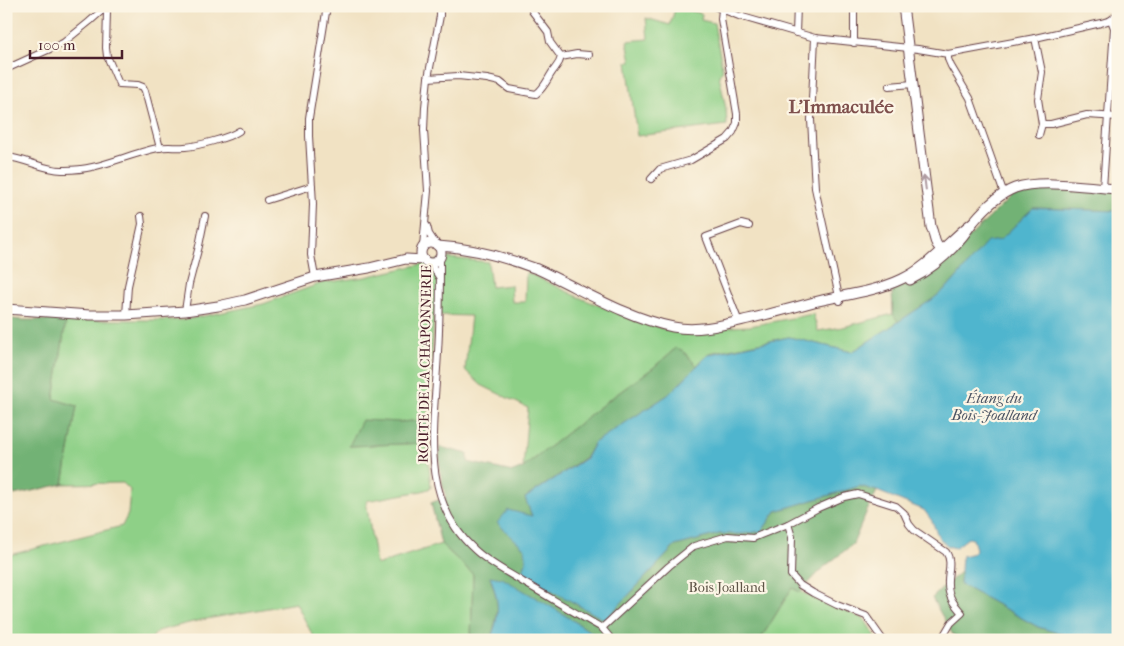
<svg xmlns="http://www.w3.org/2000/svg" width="1124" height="646" font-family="'IM FELL French Canon',serif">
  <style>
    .green { fill: #8ed087; stroke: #6c7859 }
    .forest { fill: #72b274; stroke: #5e6850 }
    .water { fill: #4fb5ce; stroke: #4c6a7c }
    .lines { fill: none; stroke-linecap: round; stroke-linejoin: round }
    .street-casing { stroke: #633c42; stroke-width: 8 }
    .secondary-casing { stroke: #633c42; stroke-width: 11 }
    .street { stroke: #fff; stroke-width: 6 }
    .secondary { stroke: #fff; stroke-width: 9 }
    .oneway { stroke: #ae9aa0 }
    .labels { text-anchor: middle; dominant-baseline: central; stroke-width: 4.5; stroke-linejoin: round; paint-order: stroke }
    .street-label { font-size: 14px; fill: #4a1f2b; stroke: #fcf5e5 }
    .park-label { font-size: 14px; fill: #5e5447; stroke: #fcf5e5 }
    .water-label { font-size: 15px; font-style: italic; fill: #4c5464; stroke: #fcf5e5 }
    .district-label { font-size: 19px; font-weight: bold; fill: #7f504d; stroke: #fcf5e5 }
  </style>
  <rect width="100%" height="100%" fill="#fcf5e5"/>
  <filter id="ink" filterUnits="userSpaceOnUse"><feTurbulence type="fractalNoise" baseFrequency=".02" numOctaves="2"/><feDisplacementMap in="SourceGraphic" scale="10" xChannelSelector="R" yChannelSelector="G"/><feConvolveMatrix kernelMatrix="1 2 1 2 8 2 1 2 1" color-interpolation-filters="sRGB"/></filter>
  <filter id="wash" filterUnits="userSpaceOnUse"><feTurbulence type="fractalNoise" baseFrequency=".0096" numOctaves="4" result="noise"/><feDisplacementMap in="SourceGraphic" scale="20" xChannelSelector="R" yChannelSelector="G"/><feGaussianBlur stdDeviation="1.12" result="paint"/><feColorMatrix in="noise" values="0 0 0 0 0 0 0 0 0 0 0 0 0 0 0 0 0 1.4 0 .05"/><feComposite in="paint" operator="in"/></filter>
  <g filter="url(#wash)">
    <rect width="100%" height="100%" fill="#f1e2c3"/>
    <!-- green -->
    <g class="green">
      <path d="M676,6L702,14L701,20L714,23L723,71L719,75L726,109L727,125L637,136L627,62L631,61L627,41L648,39L646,18L670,25Z"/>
      <path d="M1012,196L1118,211L1033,208L933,299L852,352L789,337L709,353L668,395L676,348L653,368L606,402L523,468L528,408L481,385L465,370L471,316L434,315L428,420L400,422L350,446L427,443L431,488L422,491L366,501L376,565L441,544L473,574L471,640H315L296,603L201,620L157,631L151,640H6V556L122,526L128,514L130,490L123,483L63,484L77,406L54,399L66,320H184L263,304L322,283L365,277L449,258L488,262L491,287L511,285L512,302H525L526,272L583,299L631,318L667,330L750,326L813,314L818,331L843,327L893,314L892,288L918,280L942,263Z"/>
      <path d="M792,588L864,619L878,640H760Z"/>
    </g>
    <!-- forest -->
    <g class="forest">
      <path d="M1034,188H1070L1118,191V211L1033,208L1000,240L969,263L952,283L933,299L898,322L893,314L892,288L918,280L942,263L1012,196Z"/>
      <path d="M6,318L21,320H66L54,399L77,406L63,484L14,495L6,472Z"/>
      <path d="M676,348L682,350L697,366L668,395L594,443L586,457L525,498L532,516L497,523L525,549L526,562L522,574L605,620L675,546L719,534H743L762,531L776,511L860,486L877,491L866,513L853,544L823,568L800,592L792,588L760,640H602V639L555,609L490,576C491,582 494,589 496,596C500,610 495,626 490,640H471L473,574L441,544L431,503L446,497C441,478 438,467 440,447L468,454V462L513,472L523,468L606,402L653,368Z"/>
      <path d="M362,420L400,422L428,420L426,435L427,443L349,446Z"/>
      <path d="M961,571L960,584L1038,627L1081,640H965L953,635L932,598Z"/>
    </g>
    <!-- water -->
    <g class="water">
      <path d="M1033,208L1118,211V640H1081L1038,627L960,584L962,556L974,553L976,549L973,539L968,538L955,548L948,546L939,538L932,521L924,510L877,491L860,486L776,511L762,531L743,534H719L675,546L605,620L522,574L526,562L525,549L497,523L508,510L532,516L525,498L586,458L594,443L668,395L709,354L789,337L852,352L933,299L952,283L987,242L1000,240Z"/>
      <path d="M490,576L502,578L555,609L602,639V640H490C501,613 499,603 490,576Z"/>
    </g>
  </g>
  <g filter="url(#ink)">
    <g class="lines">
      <!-- street casing -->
      <g class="street-casing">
        <g id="street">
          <path d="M714,6L739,16L815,38L918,49L948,54L1035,38L1101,23L1111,20L1118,13"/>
          <path d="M105,8L107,11L106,48L107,56L119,84L138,85L143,87L145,91L160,148"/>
          <path d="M796,33L797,6"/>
          <path d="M815,38L811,120L815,188L840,301"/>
          <path d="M1035,38L1042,72L1038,99L1042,124H1051L1087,115L1118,117"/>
          <path d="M854,43V6"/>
          <path d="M948,54V59L951,66L970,98L1003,191L1005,193"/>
          <path d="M561,57L577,54L589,55"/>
          <path d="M6,69L63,43L89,22L106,7"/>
          <path d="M428,78L458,76L487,79L500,82L509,89L536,94C544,88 546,82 551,74C555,67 559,66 561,57L550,42L548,32L532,11L539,6"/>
          <path d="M889,86L913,84"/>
          <path d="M1039,135L1042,124"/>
          <path d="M6,157C25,158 43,170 62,170C98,171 124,155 158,148C167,146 176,148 185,147C197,146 229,138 239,131"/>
          <path d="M651,179L660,169L691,160L727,139L733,132L737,123V114L721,19L722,9"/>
          <path d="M1103,188L1114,28L1111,20"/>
          <path d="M267,200L312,186"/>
          <path d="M427,226L429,234L435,243"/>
          <path d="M423,246L428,191L424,130L425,107L428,78L440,16V6"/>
          <path d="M440,257C440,289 440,321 438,352C435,421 417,498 475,550C489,563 507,572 523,582C549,597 575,613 602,628L612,640"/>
          <path d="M429,263L432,266L439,277"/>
          <path d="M315,277L311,255L313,204L309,136V118L327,6"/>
          <path d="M185,311L189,284L199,246L205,216"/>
          <path d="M126,315L128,286L142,224L141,216"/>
          <path d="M739,322L706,237L741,224L749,226"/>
          <path d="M788,524L792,537L791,575L800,585L813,593L837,605L866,616L883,640"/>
          <path d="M602,628L669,566L694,546L728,536L753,538L788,524L818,508L844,497L858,494L896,506L904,513L909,524L914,530L946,552C953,562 947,573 948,584C948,597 954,604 962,613L951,623L941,640"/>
        </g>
      </g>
      <!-- secondary casing -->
      <g class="secondary-casing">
        <g id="secondary">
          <path d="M903,6L931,227C936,238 932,244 945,252"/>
          <circle cx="431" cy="253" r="10"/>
          <path d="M438,246C472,248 505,257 537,269C581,289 624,317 673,327C698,332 723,325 748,319C770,314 792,308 814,302C843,295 875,292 902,279C930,266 949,240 973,222"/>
          <path d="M910,280C930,270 949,254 963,236C967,231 970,226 974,221C985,208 999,194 1015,188C1040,179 1090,187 1118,189"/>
          <path d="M6,309L90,315H126L185,311L218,306L245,300L315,277L369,268L406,259L424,260"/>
        </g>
      </g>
      <!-- street -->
      <use href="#street" class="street"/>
      <!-- secondary -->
      <use href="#secondary" class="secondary"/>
    </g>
    <!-- one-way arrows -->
    <defs><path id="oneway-shaft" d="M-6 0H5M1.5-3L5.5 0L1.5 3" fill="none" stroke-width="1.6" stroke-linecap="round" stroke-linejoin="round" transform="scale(1.25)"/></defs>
    <use class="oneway" href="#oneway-shaft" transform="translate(925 183) rotate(-97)"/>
  </g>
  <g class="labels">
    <!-- street labels -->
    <g class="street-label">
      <text transform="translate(425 364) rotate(-89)">ROUTE DE LA CHAPONNERIE</text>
    </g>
    <!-- park labels -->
    <g class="park-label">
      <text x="727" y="587">Bois Joalland</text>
    </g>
    <!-- water labels -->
    <g class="water-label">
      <text x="994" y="398">Étang du<tspan x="994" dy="17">Bois-Joalland</tspan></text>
    </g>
    <!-- district labels -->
    <g class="district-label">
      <text x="841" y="107">L'Immaculée</text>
    </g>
  </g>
  <!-- margin -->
  <rect width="1124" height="646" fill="none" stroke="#fcf5e5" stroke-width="25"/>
  <!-- scale -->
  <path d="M30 50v8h92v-8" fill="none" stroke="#4a1f2b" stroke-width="2.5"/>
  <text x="38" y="50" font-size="15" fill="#4a1f2b" stroke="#fcf5e5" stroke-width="4" paint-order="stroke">100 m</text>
</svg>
